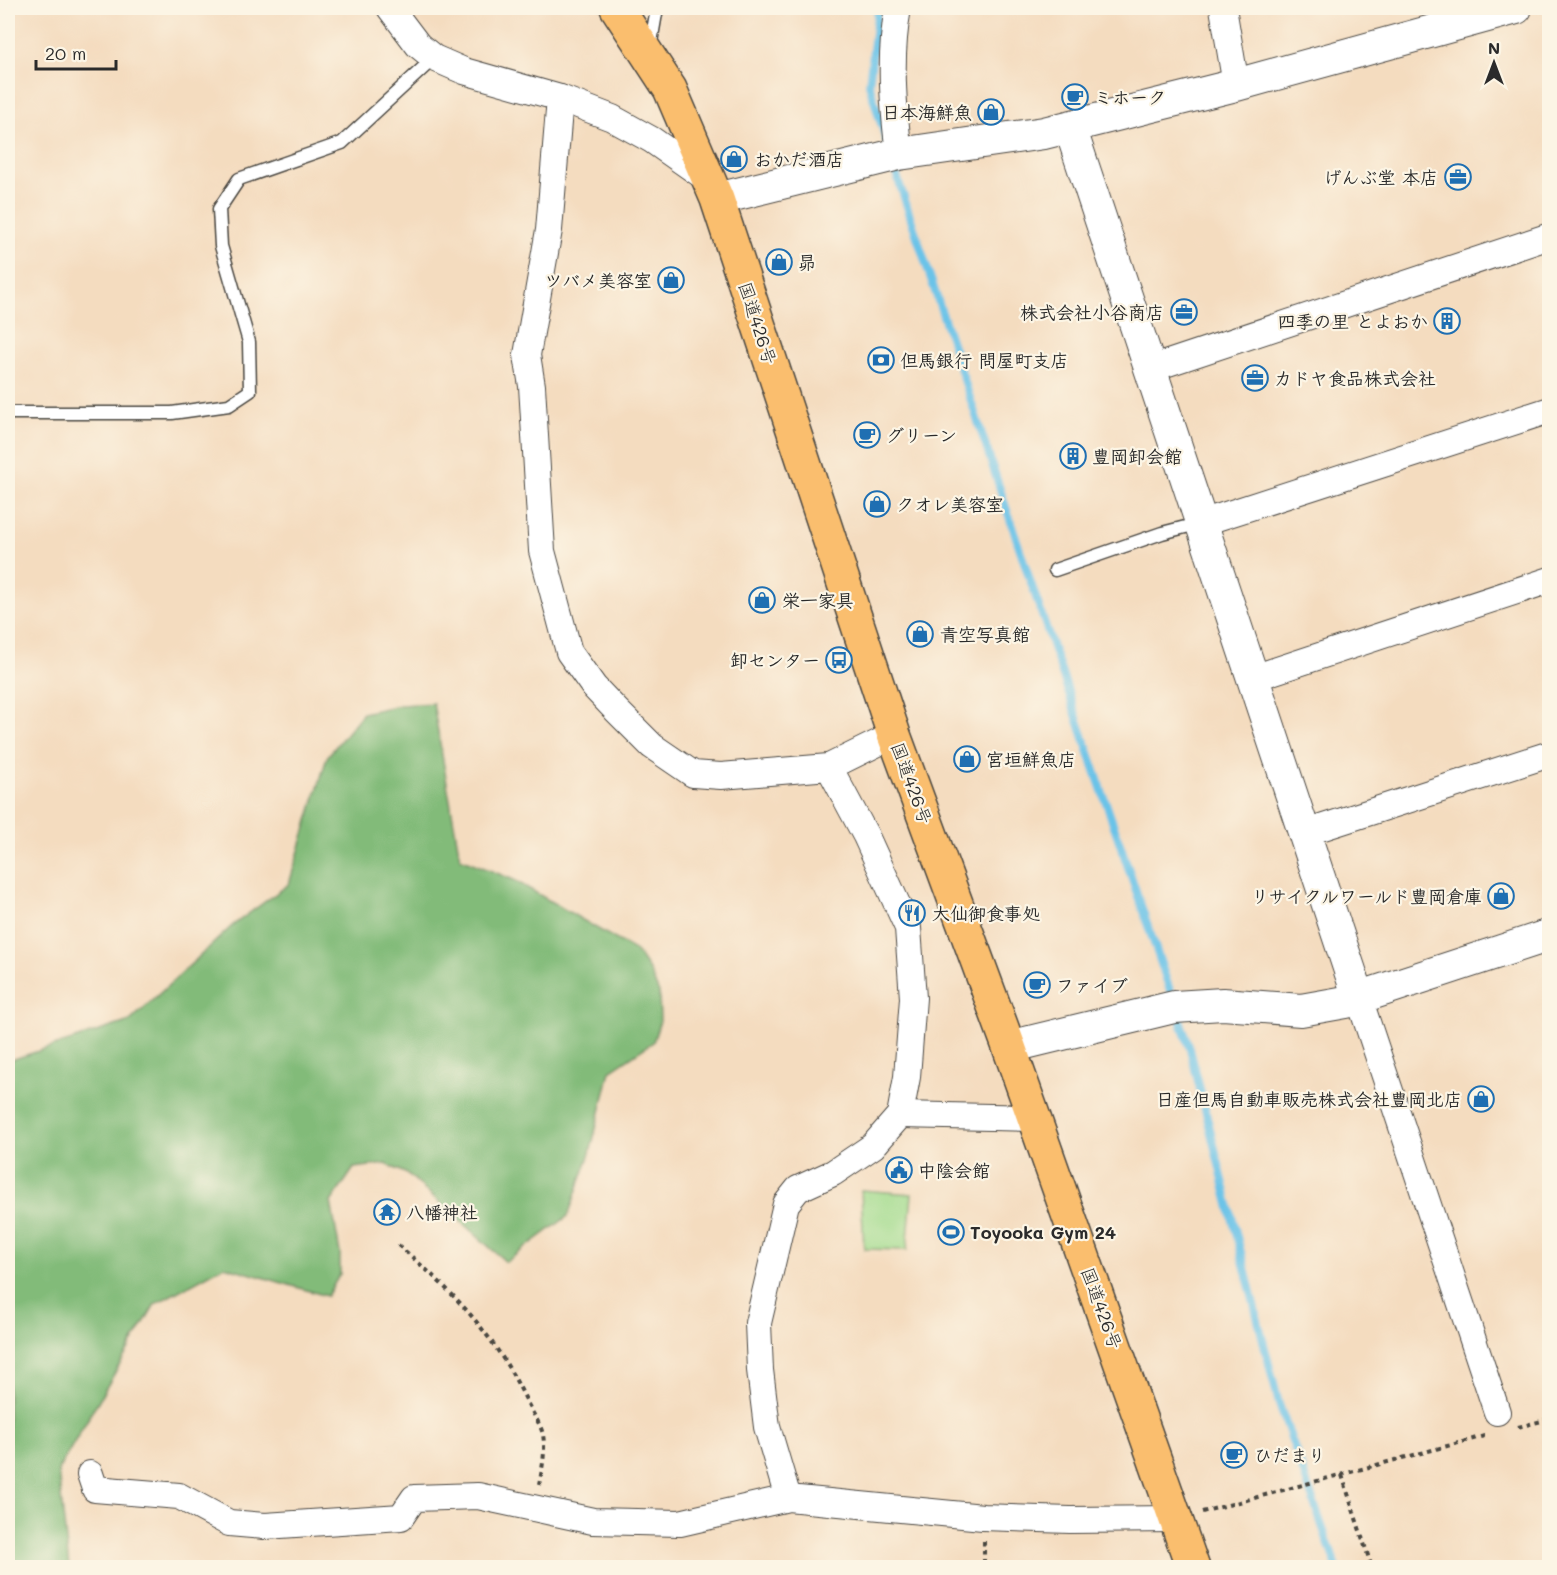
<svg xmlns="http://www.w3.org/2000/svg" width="1557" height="1575" font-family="Mali,'Klee One',sans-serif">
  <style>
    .green { fill: #a3db8e; stroke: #67835c; stroke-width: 1.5 }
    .forest { fill: #82bb79; stroke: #567352; stroke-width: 1.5 }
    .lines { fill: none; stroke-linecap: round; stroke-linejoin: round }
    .stream { stroke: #6bc3e8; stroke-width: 8 }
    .service-casing { stroke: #494641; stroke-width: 15 }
    .minor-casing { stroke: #494641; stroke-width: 28 }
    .tertiary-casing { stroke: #494641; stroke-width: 34 }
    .trunk-casing { stroke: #494641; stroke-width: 36 }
    .path { stroke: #494641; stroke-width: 4; stroke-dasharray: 4.5 4.5; stroke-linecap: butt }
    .service { stroke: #fff; stroke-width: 12 }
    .minor { stroke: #fff; stroke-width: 26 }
    .tertiary { stroke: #fff; stroke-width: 32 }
    .trunk { stroke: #fabe6e; stroke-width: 33 }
    .labels { text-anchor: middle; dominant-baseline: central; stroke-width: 4.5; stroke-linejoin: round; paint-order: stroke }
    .poi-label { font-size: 18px; font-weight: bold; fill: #2b2b2b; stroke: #fcf5e5; text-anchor: start }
    .street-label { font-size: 18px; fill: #2b2b2b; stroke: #fcf5e5 }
  </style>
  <rect width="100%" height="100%" fill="#fcf5e5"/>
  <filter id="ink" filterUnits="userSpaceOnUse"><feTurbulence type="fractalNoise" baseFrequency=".0167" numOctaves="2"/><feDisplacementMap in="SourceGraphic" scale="12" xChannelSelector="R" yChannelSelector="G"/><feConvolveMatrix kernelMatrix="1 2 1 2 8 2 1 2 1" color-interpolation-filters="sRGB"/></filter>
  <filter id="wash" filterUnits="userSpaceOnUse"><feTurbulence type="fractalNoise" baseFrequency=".008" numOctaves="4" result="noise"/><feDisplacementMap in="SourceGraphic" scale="24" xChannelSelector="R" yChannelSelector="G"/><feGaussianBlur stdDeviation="1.35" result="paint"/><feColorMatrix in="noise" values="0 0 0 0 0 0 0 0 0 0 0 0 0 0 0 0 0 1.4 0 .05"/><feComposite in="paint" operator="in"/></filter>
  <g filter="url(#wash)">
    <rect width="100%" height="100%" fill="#f4dcbf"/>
    <!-- green -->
    <path class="green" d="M861,1190L912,1194L907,1250L864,1249Z"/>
    <!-- forest -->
    <path class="forest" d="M433,703L460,858L514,880L636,951L649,970L659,993L660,1021L653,1042L610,1071L590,1153L568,1216L506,1262L409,1175L386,1164L354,1168L331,1202L340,1253V1274L327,1296L224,1266L155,1304L58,1470L69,1567H8V1061L130,1021L233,925L289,884L327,757L363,713L400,705Z"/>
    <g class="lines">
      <!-- stream -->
      <g class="stream">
        <path d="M878,8L869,84L887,143"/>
        <path d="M892,161L1030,580L1190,1049L1279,1404L1337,1568"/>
      </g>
    </g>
  </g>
  <g filter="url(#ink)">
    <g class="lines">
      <!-- service casing -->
      <g class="service-casing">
        <g id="service">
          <path d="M650,48L657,8"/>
          <path d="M8,413H172L229,405L250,391L249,342L221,246L219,209L239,179L342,143L434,58"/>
          <path d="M1055,570L1162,533L1201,523"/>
        </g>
      </g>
      <!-- minor casing -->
      <g class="minor-casing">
        <g id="minor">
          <path d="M390,8L418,45L434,58L464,71L560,98L612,118L652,140L709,180"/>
          <path d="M898,8C889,57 893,104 899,154"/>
          <path d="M1223,8L1236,85"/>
          <path d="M560,98L549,230L527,355L532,386L542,551L569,652L594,687L617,711L652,746L693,774L721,776L829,767L866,836L908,928L913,998L907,1077L900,1115L873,1146L833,1173L798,1189L786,1204L758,1323L760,1370L767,1427L788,1498"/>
          <path d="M1150,369L1550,236"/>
          <path d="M1201,523L1550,410"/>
          <path d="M1253,678L1550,580"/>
          <path d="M829,767L894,735"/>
          <path d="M1305,833L1550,754"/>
          <path d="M1359,998L1497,1412"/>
          <path d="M900,1115L1034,1118"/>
          <path d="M90,1474L95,1489L179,1496L229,1523L265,1526L401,1517L414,1498L478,1496L593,1521L680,1523L788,1498L983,1517L1070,1520L1176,1519"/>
        </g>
      </g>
      <!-- tertiary casing -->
      <g class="tertiary-casing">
        <g id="tertiary">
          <path d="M1070,127L1359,998"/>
          <path d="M717,199L899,154L1044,133L1236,85L1516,8"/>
          <path d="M1009,1047L1174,1007L1223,1004L1301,1010L1346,1002L1550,935"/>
        </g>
      </g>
      <!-- trunk casing -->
      <g class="trunk-casing">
        <path id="trunk" d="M617,8L670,89L717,199L894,735L1009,1047L1193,1568"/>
      </g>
      <!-- path -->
      <g class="path">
        <path d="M398,1245C455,1293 495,1335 527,1402C532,1413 541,1424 543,1435C546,1451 542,1470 539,1485"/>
        <path d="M1518,1427L1550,1419"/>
        <path d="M1342,1475L1372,1568"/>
        <path d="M1202,1512L1488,1435"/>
        <path d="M984,1541V1568"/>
      </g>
      <!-- service -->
      <use href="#service" class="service"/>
      <!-- minor -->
      <use href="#minor" class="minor"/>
      <!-- tertiary -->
      <use href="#tertiary" class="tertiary"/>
      <!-- trunk -->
      <use href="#trunk" class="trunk"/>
    </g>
  </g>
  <!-- icons -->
  <defs>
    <g id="cafe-ring" transform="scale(1.35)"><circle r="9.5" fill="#fcf5e5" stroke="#1f6fb2" stroke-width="1.5"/><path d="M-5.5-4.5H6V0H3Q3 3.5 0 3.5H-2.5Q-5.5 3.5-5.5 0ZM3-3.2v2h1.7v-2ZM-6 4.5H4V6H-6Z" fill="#1f6fb2"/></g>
    <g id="shop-ring" transform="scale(1.35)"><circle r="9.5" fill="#fcf5e5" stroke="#1f6fb2" stroke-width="1.5"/><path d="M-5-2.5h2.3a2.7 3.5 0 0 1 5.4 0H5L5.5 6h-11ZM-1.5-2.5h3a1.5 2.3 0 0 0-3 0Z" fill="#1f6fb2"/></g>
    <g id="office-ring" transform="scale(1.35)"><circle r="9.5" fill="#fcf5e5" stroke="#1f6fb2" stroke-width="1.5"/><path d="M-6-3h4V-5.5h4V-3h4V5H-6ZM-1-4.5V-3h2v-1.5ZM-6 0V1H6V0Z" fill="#1f6fb2"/></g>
    <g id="building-ring" transform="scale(1.35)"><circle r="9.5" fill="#fcf5e5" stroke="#1f6fb2" stroke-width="1.5"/><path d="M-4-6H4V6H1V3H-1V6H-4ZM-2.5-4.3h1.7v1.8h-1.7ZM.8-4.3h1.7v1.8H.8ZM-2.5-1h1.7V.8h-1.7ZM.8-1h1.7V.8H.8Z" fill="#1f6fb2"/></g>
    <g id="bank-ring" transform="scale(1.35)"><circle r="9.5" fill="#fcf5e5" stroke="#1f6fb2" stroke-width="1.5"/><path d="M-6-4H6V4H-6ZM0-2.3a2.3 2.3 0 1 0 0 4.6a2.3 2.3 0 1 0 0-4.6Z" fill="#1f6fb2"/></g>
    <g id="bus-ring" transform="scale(1.35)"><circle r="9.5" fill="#fcf5e5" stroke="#1f6fb2" stroke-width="1.5"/><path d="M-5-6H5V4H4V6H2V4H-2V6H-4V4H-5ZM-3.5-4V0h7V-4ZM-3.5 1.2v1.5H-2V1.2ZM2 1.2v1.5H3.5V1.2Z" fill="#1f6fb2"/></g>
    <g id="restaurant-ring" transform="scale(1.35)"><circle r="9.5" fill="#fcf5e5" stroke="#1f6fb2" stroke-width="1.5"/><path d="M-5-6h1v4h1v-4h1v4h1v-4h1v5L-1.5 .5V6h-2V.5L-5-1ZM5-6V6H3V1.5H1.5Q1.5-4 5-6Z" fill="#1f6fb2"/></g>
    <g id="civic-ring" transform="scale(1.35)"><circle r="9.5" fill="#fcf5e5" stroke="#1f6fb2" stroke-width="1.5"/><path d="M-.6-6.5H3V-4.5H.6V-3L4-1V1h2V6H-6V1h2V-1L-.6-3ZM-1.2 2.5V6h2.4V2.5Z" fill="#1f6fb2"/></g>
    <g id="temple-ring" transform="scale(1.35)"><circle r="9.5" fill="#fcf5e5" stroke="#1f6fb2" stroke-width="1.5"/><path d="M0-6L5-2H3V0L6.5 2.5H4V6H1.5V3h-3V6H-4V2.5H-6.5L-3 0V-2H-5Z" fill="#1f6fb2"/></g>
    <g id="stadium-ring" transform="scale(1.35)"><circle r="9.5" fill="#fcf5e5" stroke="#1f6fb2" stroke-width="1.5"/><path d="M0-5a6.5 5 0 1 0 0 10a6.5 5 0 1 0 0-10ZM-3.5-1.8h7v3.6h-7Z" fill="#1f6fb2"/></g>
  </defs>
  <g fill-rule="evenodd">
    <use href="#cafe-ring" x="1075" y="97"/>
    <use href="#shop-ring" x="991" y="112"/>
    <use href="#shop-ring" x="734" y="159"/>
    <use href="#office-ring" x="1458" y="177"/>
    <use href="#shop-ring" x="779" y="262"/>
    <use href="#shop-ring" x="671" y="280"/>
    <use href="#office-ring" x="1184" y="312"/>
    <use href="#building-ring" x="1447" y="321"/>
    <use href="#bank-ring" x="881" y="360"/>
    <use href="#office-ring" x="1255" y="378"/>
    <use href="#cafe-ring" x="867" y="435"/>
    <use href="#building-ring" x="1073" y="456"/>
    <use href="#shop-ring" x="877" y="504"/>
    <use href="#shop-ring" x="762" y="600"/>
    <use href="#shop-ring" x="920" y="634"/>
    <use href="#bus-ring" x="839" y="660"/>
    <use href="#shop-ring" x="967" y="759"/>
    <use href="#shop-ring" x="1501" y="896"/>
    <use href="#restaurant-ring" x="912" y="913"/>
    <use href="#cafe-ring" x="1037" y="985"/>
    <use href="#shop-ring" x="1481" y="1099"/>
    <use href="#civic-ring" x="899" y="1170"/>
    <use href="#temple-ring" x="387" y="1212"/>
    <use href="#stadium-ring" x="951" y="1232"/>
    <use href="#cafe-ring" x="1234" y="1455"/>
  </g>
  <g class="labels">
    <!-- poi labels -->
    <g class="poi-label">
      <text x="1094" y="97">ミホーク</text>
      <text x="972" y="112" text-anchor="end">日本海鮮魚</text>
      <text x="754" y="159">おかだ酒店</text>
      <text x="1438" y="177" text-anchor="end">げんぶ堂 本店</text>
      <text x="798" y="262">昴</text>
      <text x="652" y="280" text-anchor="end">ツバメ美容室</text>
      <text x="1164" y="312" text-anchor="end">株式会社小谷商店</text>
      <text x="1428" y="321" text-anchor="end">四季の里 とよおか</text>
      <text x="900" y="360">但馬銀行 問屋町支店</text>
      <text x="1274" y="378">カドヤ食品株式会社</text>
      <text x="886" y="435">グリーン</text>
      <text x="1092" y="456">豊岡卸会館</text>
      <text x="896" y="504">クオレ美容室</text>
      <text x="782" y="600">栄一家具</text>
      <text x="940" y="634">青空写真館</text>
      <text x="820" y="660" text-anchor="end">卸センター</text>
      <text x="986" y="759">宮垣鮮魚店</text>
      <text x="1482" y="896" text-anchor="end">リサイクルワールド豊岡倉庫</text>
      <text x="932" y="913">大仙御食事処</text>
      <text x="1056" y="985">ファイブ</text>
      <text x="1462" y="1099" text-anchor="end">日産但馬自動車販売株式会社豊岡北店</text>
      <text x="918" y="1170">中陰会館</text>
      <text x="406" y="1212">八幡神社</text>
      <text x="970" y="1232">Toyooka Gym 24</text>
      <text x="1254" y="1455">ひだまり</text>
    </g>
    <!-- street labels -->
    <g class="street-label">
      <text transform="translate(758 323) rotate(72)">国道426号</text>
      <text transform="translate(912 783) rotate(70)">国道426号</text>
      <text transform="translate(1102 1308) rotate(70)">国道426号</text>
    </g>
  </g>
  <!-- margin -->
  <rect width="1557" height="1575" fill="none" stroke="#fcf5e5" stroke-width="30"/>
  <!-- north arrow -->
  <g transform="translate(1494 63)" stroke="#fcf5e5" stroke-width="4.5" paint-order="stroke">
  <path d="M0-4.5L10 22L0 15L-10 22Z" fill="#2b2b2b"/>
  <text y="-9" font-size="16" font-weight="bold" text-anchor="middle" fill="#2b2b2b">N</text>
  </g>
  <!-- scale -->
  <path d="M36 60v9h80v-9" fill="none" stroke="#2b2b2b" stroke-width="3"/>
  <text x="45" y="60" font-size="18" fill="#2b2b2b" stroke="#fcf5e5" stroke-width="4.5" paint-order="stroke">20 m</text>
</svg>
